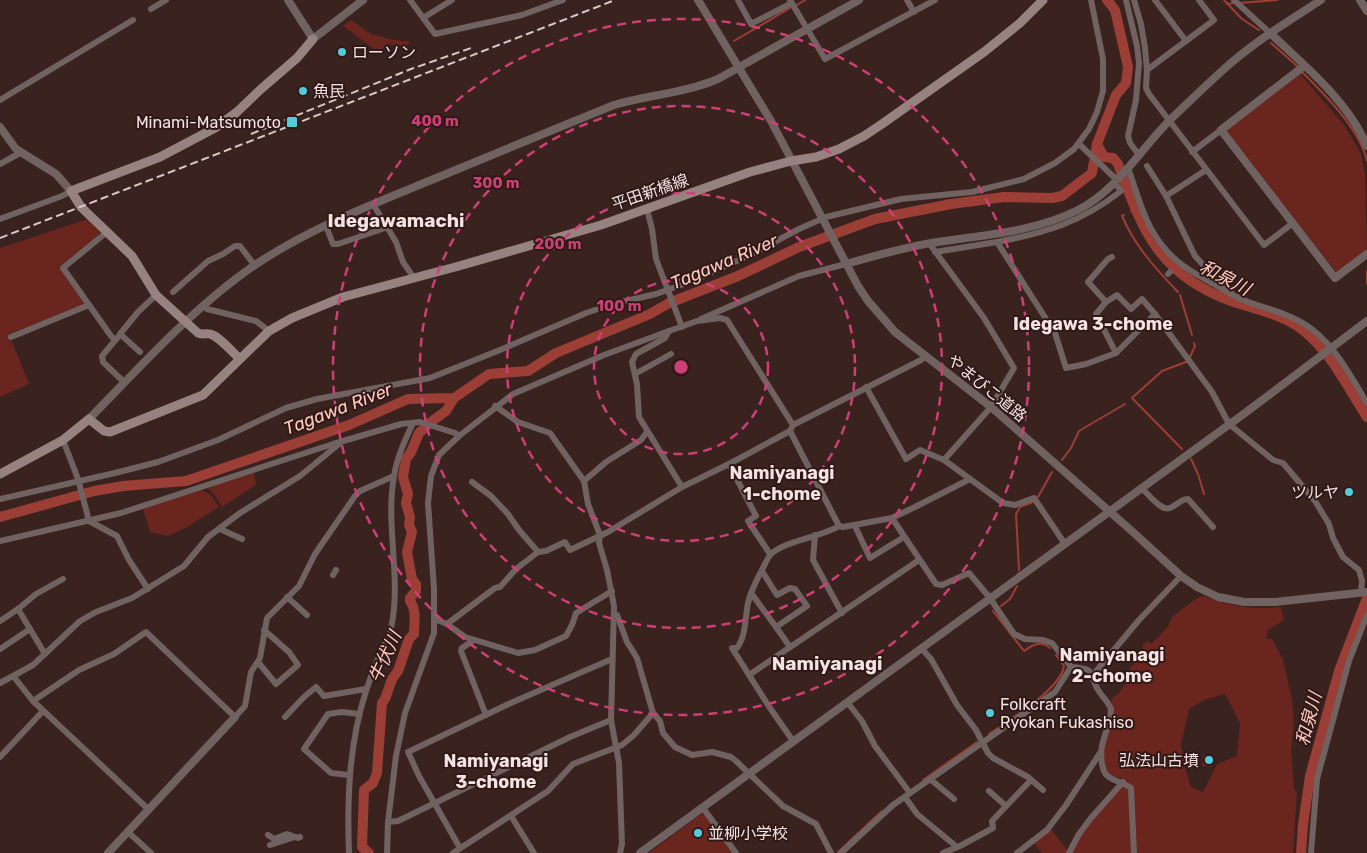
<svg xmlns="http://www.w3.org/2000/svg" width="1367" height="853" font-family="Rubik,'Noto Sans JP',sans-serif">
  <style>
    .green { fill: #6a251f; fill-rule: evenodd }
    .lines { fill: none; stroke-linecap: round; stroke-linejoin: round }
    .stream { stroke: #9b3e36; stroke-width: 2 }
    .river { stroke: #9b3e36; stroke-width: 10 }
    .minor { stroke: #6f6260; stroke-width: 6 }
    .tertiary { stroke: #6f6260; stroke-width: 8 }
    .secondary { stroke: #96827f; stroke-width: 9 }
    .rail { stroke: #dac8c6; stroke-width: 2; stroke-dasharray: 8 4; stroke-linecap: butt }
    .ring { fill: none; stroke: #cc4076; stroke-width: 2.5; stroke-dasharray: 9 6 }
    .poi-dot { fill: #53cbdb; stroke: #2f1916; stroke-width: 2 }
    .labels { text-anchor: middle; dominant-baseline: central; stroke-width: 4; stroke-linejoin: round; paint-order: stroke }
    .poi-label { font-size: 16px; fill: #f3e2e0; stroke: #2f1916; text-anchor: start }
    .street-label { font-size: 16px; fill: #f3e2e0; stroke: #2f1916 }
    .water-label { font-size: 18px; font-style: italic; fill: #fec8c0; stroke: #2f1916 }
    .neighbourhood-label { font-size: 18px; font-weight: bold; fill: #f3e2e0; stroke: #2f1916 }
    .quarter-label { font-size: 19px; font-weight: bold; fill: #f3e2e0; stroke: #2f1916 }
    .centre { fill: #cc4076; stroke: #2f1916; stroke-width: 2.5 }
    .ring-label { font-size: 15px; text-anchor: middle; font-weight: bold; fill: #cc4076; stroke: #2f1916; stroke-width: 4; stroke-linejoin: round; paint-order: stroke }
  </style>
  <rect width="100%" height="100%" fill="#3a221f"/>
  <!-- green -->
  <g class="green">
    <path d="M351,20L371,34L394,40L411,42L405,46L387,44L381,50L374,49L343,26Z"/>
    <path d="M1300,74L1345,126L1361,154L1365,175L1367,249L1337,273L1227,132L1228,129Z"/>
    <path d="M88,219L100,232L97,237L59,267L84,303V305L9,334L29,384L0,397V248Z"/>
    <path d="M254,473L256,485L222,507L214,494L207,488Z"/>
    <path d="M201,490L211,495L219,507L187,527L168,536L150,532L143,508Z"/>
    <path d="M1203,596C1230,606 1252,610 1281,607L1284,620L1268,630L1266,638L1272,639L1283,659L1292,700L1294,725L1291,750L1294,789L1297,792L1293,853H1137L1132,785L1124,779L1110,775L1105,769L1103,747L1114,714L1111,699L1118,694L1133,674L1129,669C1135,662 1144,654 1143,644L1148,641L1151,644L1167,628L1173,616L1197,598ZM1225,694L1240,723L1237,756L1217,764L1203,792L1191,787L1186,771L1181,744L1189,709L1204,700Z"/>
    <path d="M1203,755L1213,756L1212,767L1202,766Z"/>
    <path d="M1123,786L1128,789L1130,797L1132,853H1042L1034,843L1050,828L1068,851L1094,818Z"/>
    <path d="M704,812L733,853H649Z"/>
  </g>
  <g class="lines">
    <!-- stream -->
    <g class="stream">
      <path d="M1224,0L1242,19L1259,30"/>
      <path d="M1239,3L1277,0"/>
      <path d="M1227,4L1234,3"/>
      <path d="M797,5L805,0"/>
      <path d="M734,41L790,8"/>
      <path d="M1271,43L1297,66"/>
      <path d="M1302,72C1325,95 1360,129 1367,161"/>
      <path d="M1131,211L1135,210"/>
      <path d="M1124,215L1122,216C1135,246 1155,268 1178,292"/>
      <path d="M1367,271V284"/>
      <path d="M1180,295L1192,335"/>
      <path d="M1190,357L1195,346L1194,343"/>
      <path d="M1182,449L1132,398L1162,371L1186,362"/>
      <path d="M1191,459L1198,474L1204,494"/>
      <path d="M1062,460L1071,448L1079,431L1125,404"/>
      <path d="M1038,497L1052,472"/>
      <path d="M1019,570L1016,514L1020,507L1033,502"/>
      <path d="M1001,606L1010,599L1017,586"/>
      <path d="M993,611L1024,651C1032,645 1041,640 1050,648"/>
      <path d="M989,734C1008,721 1061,689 1064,666L1056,655"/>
      <path d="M923,780L977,742"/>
      <path d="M838,852L882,811"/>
    </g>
    <!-- river -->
    <g class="river">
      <path d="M1097,144L1104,157L1113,158L1118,164C1143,231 1158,274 1231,301C1255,309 1285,315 1304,331C1332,354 1348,388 1367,417"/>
      <path d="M0,517L94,491L123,486L186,481L349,425L408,399L454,398L489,374L528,371L556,353L650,314L669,303L738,276L799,247L875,219L951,204L1004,197L1052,198L1062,196L1092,173L1097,144L1116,95L1126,83L1128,67L1115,10L1107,0"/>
      <path d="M369,853L362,847L364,790L373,783L377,773L382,703L385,699L392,679L398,671L409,639L414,634C414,623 417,610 410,601V598L416,591V584L412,579L407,552L412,532L409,525L410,517L406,503L408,494L403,477L406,459L411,452L419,433L431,422L446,411L454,398"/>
      <path d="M1301,853L1303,825L1310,776L1339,671L1367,598"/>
    </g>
    <!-- minor -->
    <g class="minor">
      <path d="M410,0L435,34L522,15L563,0"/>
      <path d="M738,0L751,24L792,3"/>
      <path d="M790,0L825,59L935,0"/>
      <path d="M907,0L914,12"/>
      <path d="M1126,0L1137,46L1139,63L1136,100L1128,136L1130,143L1139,155"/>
      <path d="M1134,0L1141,24L1145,48L1147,70L1146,88L1149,94L1264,245L1293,223"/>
      <path d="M1155,0L1186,41"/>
      <path d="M1234,0L1270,33"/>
      <path d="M151,9L166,0"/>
      <path d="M423,18L452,0"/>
      <path d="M1147,70L1214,20L1199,0"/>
      <path d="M0,100L133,20"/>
      <path d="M1079,144L1117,180"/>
      <path d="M1192,152L1221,130"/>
      <path d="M0,164L20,153"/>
      <path d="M1147,166L1166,196L1195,256L1206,268L1224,283L1231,292"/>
      <path d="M1128,168C1136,189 1141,212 1153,232C1170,261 1191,272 1219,287C1228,292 1237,298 1246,301C1269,310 1293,314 1313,330C1336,348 1352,378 1367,403"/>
      <path d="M1114,182L1121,191C1082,222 1045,233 997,242L1055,333L1066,368L1086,364L1116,353L1155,314"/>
      <path d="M1166,196L1206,170"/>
      <path d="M373,204L396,242L403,262L414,278"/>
      <path d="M647,209L652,229L656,259L682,327"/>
      <path d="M0,219L62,196L71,191"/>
      <path d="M326,226L333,244H338L388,227"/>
      <path d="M107,232L63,268L111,336L115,340"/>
      <path d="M929,243L984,318L1014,368L991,407L944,460"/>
      <path d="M935,252L997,242"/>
      <path d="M1168,274L1170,272"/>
      <path d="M173,292L208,261L223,254L235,246H240L255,266"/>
      <path d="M1106,302L1088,282L1108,259L1112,257"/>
      <path d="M207,309L256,321L269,331"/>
      <path d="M701,319L799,276L846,264"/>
      <path d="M11,337L89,305"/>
      <path d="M118,337L102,356L103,362L125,383"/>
      <path d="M140,352L120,334L138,312L156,295"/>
      <path d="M1116,353L1096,314L1106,302L1117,295L1131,309L1142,299L1155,314L1212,392L1229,424L1273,460L1283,463L1315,501L1329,524L1333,538L1343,557L1359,570L1362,581L1361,592"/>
      <path d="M635,374L671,354"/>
      <path d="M866,387L906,459L920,450L944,460L1003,503L1015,505L1034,498L1065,544"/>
      <path d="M495,406L518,422L550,433L584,481L588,504L600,535L599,543L607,570L614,606L611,720L619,763L622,844L620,853"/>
      <path d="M790,431L839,526L843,527L892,518L915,507L970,479"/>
      <path d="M63,440L78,479L89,521L117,536L129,560L148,589"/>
      <path d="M729,464L756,516L748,521L770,554"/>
      <path d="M584,481L606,462L641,440L647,432"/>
      <path d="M472,482L491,496L508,514L519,530L538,552"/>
      <path d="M682,487L639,417L637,384L632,362L636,354L665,338L669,331L697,321L720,318L727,320L793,425"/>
      <path d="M1141,488C1148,493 1161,512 1170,508C1177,505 1181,499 1188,499L1213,527"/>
      <path d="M0,499L115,473L158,462L218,440L286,408L317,399L430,378L500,350L586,313L613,304L656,294L692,281L750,255L799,229L826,217L901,199L972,192L1024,179L1055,163L1074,149L1089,129L1097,112L1103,91V59L1091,0"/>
      <path d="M892,518L936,584L942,585L969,573L990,598L1014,634L1025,639L1043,640L1052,643L1071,667C1096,669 1088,671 1097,688C1101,696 1108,701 1111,709C1111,729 1098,740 1102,764C1103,769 1104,774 1109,777C1116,782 1123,782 1131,788L1134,853"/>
      <path d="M855,526L870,558L904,537"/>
      <path d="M220,529L242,539"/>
      <path d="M815,535L813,560L842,613"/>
      <path d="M0,541L121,513L333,444L401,424L420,422L455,433L459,436"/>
      <path d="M762,571L777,595L790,588L795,589L807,606L776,627L790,647"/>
      <path d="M333,575L336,570"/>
      <path d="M751,593L776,627"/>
      <path d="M287,597L307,615"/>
      <path d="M617,615L627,642L637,658L653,713"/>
      <path d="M435,619L447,624L465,637L518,653L535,650L566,636L572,625L576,613L612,591"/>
      <path d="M0,621L18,609L36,594L63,579"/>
      <path d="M447,624L495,588L500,587L516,569L538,552L546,551L565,542L570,550L608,532L682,487L729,464L790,431L793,425L921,360L926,356"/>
      <path d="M30,629L45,654"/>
      <path d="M474,640L462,648L461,651L486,715"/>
      <path d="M921,648L931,659L957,705L976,730L988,753L993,758L1028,777L1043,790"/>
      <path d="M0,649L30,629L18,609"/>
      <path d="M258,662L276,684L298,665L289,652L264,630"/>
      <path d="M749,675L919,560"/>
      <path d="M1093,675L1139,620L1181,576"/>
      <path d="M14,677L33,701L149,810"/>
      <path d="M0,683L33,665L80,621L96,612L132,598L184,566L208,537L240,513L300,476L339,444"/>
      <path d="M33,701L79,670L114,654L146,632L235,717L245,706L251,672L260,658L267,618L299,586L315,554L355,496L360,491L394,476"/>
      <path d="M847,702L862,721L875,746L910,793"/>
      <path d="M285,717L304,697L316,687L324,696L366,689"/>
      <path d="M793,741L770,708L732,648H737C746,636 745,618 748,603C751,590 757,579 763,568C765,564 768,557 771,554C786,540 822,537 839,526"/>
      <path d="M0,757L43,711"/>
      <path d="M349,775L331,773L304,749L328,714L342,712L359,714"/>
      <path d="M930,779L954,799"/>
      <path d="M989,791L1006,806"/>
      <path d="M905,797L917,814L957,847"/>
      <path d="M703,808L736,853"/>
      <path d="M511,816L534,853"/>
      <path d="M388,822L398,821L570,737L611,720"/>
      <path d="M128,832L151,853"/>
      <path d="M268,835L274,839L287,834L298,838L300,837"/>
      <path d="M270,845L295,837"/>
      <path d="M460,848L419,776L408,752L513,702L612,659"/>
      <path d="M349,853C347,798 349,744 366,691C370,678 375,665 381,652C384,645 390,636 391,628C402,579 385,526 394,476C397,457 405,440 413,423"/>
      <path d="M387,853L388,822L396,756L405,713L434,633V588L428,503L431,476L439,455L459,436L513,394L604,355L669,331"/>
      <path d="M453,853L548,791L573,764L622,745L634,735L653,713L660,721L663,733L675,747L692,755L712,752L731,757L736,761L783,806L816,824L831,853"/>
      <path d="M841,853L893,805L1055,692L1071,667"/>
      <path d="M943,853L960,846L993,828L992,821L1031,780"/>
      <path d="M1017,853L1047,830L1066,805L1100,753"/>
      <path d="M1069,853L1079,834L1091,818L1123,782"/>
      <path d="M1311,853L1317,779L1349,661L1367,615"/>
    </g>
    <!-- tertiary -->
    <g class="tertiary">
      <path d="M288,0L313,39L363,0"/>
      <path d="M698,0L771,121L858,286L868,301L895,332L991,407L1134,533L1181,576L1197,587L1218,597L1244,602H1275L1367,592"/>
      <path d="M1360,0L1367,11"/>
      <path d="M1270,33C1305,66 1348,101 1367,146"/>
      <path d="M1304,66L1221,130L1335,278L1367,254"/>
      <path d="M0,127L16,149L56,174L71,191"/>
      <path d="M846,264C874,256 902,248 931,243C981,235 1032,233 1078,210C1117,190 1140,150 1170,120C1190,101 1210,81 1231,63C1259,39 1290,20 1321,0"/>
      <path d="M89,419C140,367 193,308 252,267C306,230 368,206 429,181C490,156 552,130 614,105C648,95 685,93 718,79L859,0"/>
      <path d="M108,853L235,717"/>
      <path d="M640,853L1245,413L1367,321"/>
    </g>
    <!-- secondary -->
    <g class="secondary">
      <path d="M240,359C233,353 219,336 210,334C206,333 203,335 198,333L156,295L132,256L81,207L71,191L160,157L215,128L237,112L261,89L297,58L313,39"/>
      <path d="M0,474L63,440L89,419L104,431L110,432L203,395L269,331L292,318L343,297L459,266L601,225L750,172L791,161L816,157L839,149L864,136L882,124L984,52L1020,23L1043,0"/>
    </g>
    <!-- rail -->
    <g class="rail">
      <path d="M251,134L411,69L474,47"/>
      <path d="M0,238L615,0"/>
    </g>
  </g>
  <!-- distance rings -->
  <g class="ring">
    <circle cx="681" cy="367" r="87"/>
    <circle cx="681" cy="367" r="174"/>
    <circle cx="681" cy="367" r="261"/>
    <circle cx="681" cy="367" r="348"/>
  </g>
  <!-- markers -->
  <g class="poi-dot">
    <circle cx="342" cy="52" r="5"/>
    <circle cx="303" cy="91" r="5"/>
    <rect x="286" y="116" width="12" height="12" rx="2.5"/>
    <circle cx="1349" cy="492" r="5"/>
    <circle cx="990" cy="713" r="5"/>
    <circle cx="1209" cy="760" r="5"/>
    <circle cx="698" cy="833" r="5"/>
  </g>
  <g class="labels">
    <!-- poi labels -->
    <g class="poi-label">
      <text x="352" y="52">ローソン</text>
      <text x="313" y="91">魚民</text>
      <text x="281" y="122" text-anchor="end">Minami-Matsumoto</text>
      <text x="1339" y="492" text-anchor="end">ツルヤ</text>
      <text x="1000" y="704">Folkcraft<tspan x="1000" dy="18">Ryokan Fukashiso</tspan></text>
      <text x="1199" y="760" text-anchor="end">弘法山古墳</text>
      <text x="708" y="833">並柳小学校</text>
    </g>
    <!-- street labels -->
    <g class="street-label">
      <text transform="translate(650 192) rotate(-19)">平田新橋線</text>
      <text transform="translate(987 388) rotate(39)">やまびこ道路</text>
    </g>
    <!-- water labels -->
    <g class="water-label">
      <text transform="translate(724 262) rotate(-23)">Tagawa River</text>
      <text transform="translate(1225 278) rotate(27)">和泉川</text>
      <text transform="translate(338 409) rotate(-21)">Tagawa River</text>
      <text transform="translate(385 657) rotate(-66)">牛伏川</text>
      <text transform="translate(1309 719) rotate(-75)">和泉川</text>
    </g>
    <!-- neighbourhood labels -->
    <g class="neighbourhood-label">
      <text x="1093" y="324">Idegawa 3-chome</text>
      <text x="782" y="473">Namiyanagi<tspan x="782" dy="21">1-chome</tspan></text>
      <text x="1112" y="655">Namiyanagi<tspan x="1112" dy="21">2-chome</tspan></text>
      <text x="496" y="761">Namiyanagi<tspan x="496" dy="21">3-chome</tspan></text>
    </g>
    <!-- quarter labels -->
    <g class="quarter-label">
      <text x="396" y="220">Idegawamachi</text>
      <text x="827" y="663">Namiyanagi</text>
    </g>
  </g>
  <circle cx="681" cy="367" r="8" class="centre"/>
  <g class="ring-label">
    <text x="435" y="126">400 m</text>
    <text x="496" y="188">300 m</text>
    <text x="558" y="249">200 m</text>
    <text x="619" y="311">100 m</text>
  </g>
</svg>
